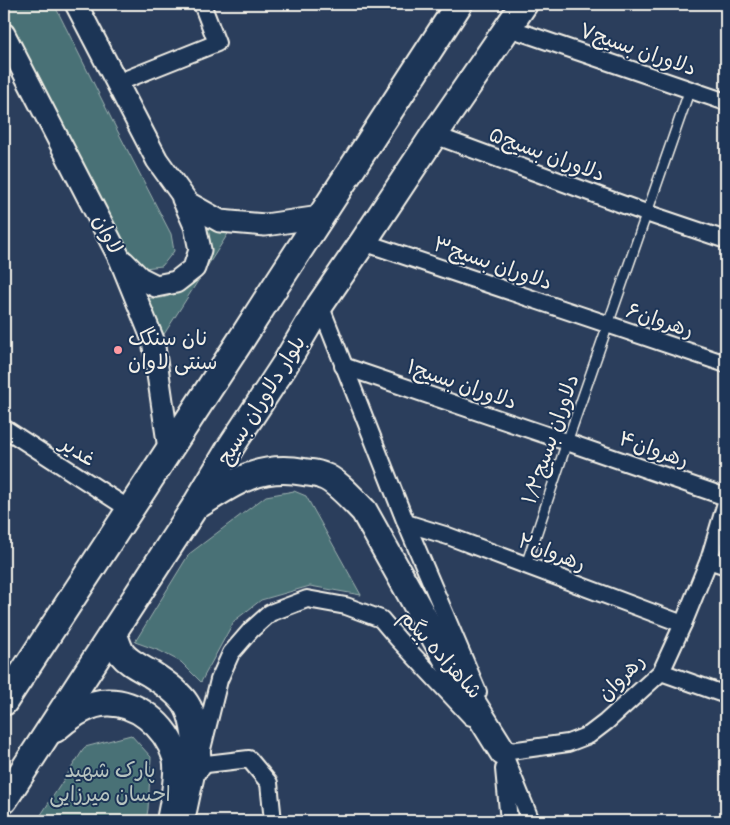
<svg xmlns="http://www.w3.org/2000/svg" width="730" height="825" font-family="Caveat,'Playpen Sans Arabic',sans-serif">
  <style>
    .green { fill: #487176; stroke: #9eb1af }
    .lines { fill: none; stroke-linecap: round; stroke-linejoin: round }
    .service-casing { stroke: #f4f1e8; stroke-width: 12 }
    .minor-casing { stroke: #f4f1e8; stroke-width: 20 }
    .tertiary-casing { stroke: #f4f1e8; stroke-width: 25 }
    .primary-casing { stroke: #f4f1e8; stroke-width: 30 }
    .service { stroke: #1d3557; stroke-width: 9 }
    .minor { stroke: #1d3557; stroke-width: 16 }
    .tertiary { stroke: #1d3557; stroke-width: 21 }
    .primary { stroke: #1d3557; stroke-width: 26 }
    .poi-dot { fill: #ff9aa2; stroke: #1d3557; stroke-width: 2 }
    .labels { text-anchor: middle; dominant-baseline: central; stroke-width: 4; stroke-linejoin: round; paint-order: stroke }
    .street-label { font-size: 21px; fill: #f4f1e8; stroke: #1d3557 }
    .poi-label { font-size: 21px; fill: #f4f1e8; stroke: #1d3557; text-anchor: start }
    .park-label { font-size: 21px; fill: #b8c4c0; stroke: #1d3557 }
  </style>
  <rect width="100%" height="100%" fill="#2b3e5c"/>
  <filter id="ink" filterUnits="userSpaceOnUse"><feTurbulence type="fractalNoise" baseFrequency=".02" numOctaves="2"/><feDisplacementMap in="SourceGraphic" scale="10" xChannelSelector="R" yChannelSelector="G"/><feConvolveMatrix kernelMatrix="1 2 1 2 8 2 1 2 1" color-interpolation-filters="sRGB"/></filter>
  <g filter="url(#ink)">
    <!-- green -->
    <g class="green">
      <path d="M4,4H54L116,128L171,234L174,251L162,266L144,268L129,253L111,221L4,16Z"/>
      <path d="M198,224L231,229L161,339L146,298C170,300 174,294 191,279Z"/>
      <path d="M294,491L306,496L361,595L310,586L261,600L234,621L201,682L181,662L160,651L135,642L189,554L266,496Z"/>
      <path d="M131,735L151,757L148,809L146,821H37L85,747Z"/>
    </g>
    <g class="lines">
      <!-- service casing -->
      <g class="service-casing">
        <path id="service" d="M526,565L567,442L690,89"/>
      </g>
      <!-- minor casing -->
      <g class="minor-casing">
        <g id="minor">
          <path d="M509,28L726,102"/>
          <path d="M117,83L217,43L202,4"/>
          <path d="M434,135L646,213L726,240"/>
          <path d="M363,242L726,364"/>
          <path d="M320,305L406,523L478,692"/>
          <path d="M343,366L567,442L726,497"/>
          <path d="M4,428L129,509"/>
          <path d="M406,523L448,536L683,624"/>
          <path d="M709,560L726,566"/>
          <path d="M661,672L726,695"/>
          <path d="M500,745L531,821"/>
          <path d="M503,752L568,743L589,735L606,722L661,672L683,624L709,560L726,503"/>
          <path d="M198,765L249,759L269,783L273,821"/>
          <path d="M504,769L509,821"/>
          <path d="M186,821L198,765L219,680L231,653L251,630L270,613L307,599L346,606L381,619L398,639L471,717"/>
        </g>
      </g>
      <!-- tertiary casing -->
      <g class="tertiary-casing">
        <g id="tertiary">
          <path d="M76,4L157,160L188,203L220,221L265,225L320,217"/>
          <path d="M4,34L120,259L153,340L169,449"/>
          <path d="M124,262L140,278L156,286L176,282L194,268L200,250L195,226L183,199"/>
        </g>
      </g>
      <!-- primary casing -->
      <g class="primary-casing">
        <g id="primary">
          <path d="M200,504C235,481 261,464 304,472C310,473 317,473 323,476C336,480 354,501 364,511L463,688L503,752"/>
          <path d="M113,633C116,639 118,648 122,654C129,663 141,668 151,674C162,681 179,693 186,704C196,719 196,747 198,765"/>
          <path d="M4,702L239,343L273,290L459,4"/>
          <path d="M55,729C66,719 85,705 101,703C135,699 166,725 176,757C180,773 173,805 170,821"/>
          <path d="M4,800L194,508L230,448L284,366L320,305L363,242L434,135L524,4"/>
        </g>
      </g>
      <!-- service -->
      <use href="#service" class="service"/>
      <!-- minor -->
      <use href="#minor" class="minor"/>
      <!-- tertiary -->
      <use href="#tertiary" class="tertiary"/>
      <!-- primary -->
      <use href="#primary" class="primary"/>
    </g>
  </g>
  <!-- markers -->
  <circle class="poi-dot" cx="118" cy="350" r="5"/>
  <g class="labels">
    <!-- street labels -->
    <g class="street-label">
      <text transform="translate(638 49) rotate(19)">دلاوران بسیج۷</text>
      <text transform="translate(547 154) rotate(20)">دلاوران بسیج۵</text>
      <text transform="translate(108 234) rotate(63)">لاوان</text>
      <text transform="translate(493 263) rotate(19)">دلاوران بسیج۳</text>
      <text transform="translate(660 320) rotate(18)">رهروان۶</text>
      <text transform="translate(462 384) rotate(19)">دلاوران بسیج۱</text>
      <text transform="translate(261 400) rotate(-58)">بلوار دلاوران بسیج</text>
      <text transform="translate(550 439) rotate(-71)">دلاوران بسیج۱/۲</text>
      <text transform="translate(654 449) rotate(19)">رهروان۴</text>
      <text transform="translate(78 451) rotate(33)">غدیر</text>
      <text transform="translate(552 552) rotate(21)">رهروان۲</text>
      <text transform="translate(441 654) rotate(48)">شاهزاده بیگم</text>
      <text transform="translate(621 677) rotate(-45)">رهروان</text>
    </g>
    <!-- poi labels -->
    <g class="poi-label">
      <text x="128" y="338">نان سنگک<tspan x="128" dy="24">سنتی لاوان</tspan></text>
    </g>
    <!-- park labels -->
    <g class="park-label">
      <text x="110" y="770">پارک شهید<tspan x="110" dy="24">احسان میرزایی</tspan></text>
    </g>
  </g>
  <!-- margin -->
  <rect width="730" height="825" fill="none" stroke="#1d3557" stroke-width="20"/>
  <rect x="10" y="10" width="710" height="805" fill="none" stroke="#f4f1e8" stroke-width="2" filter="url(#ink)"/>
</svg>
